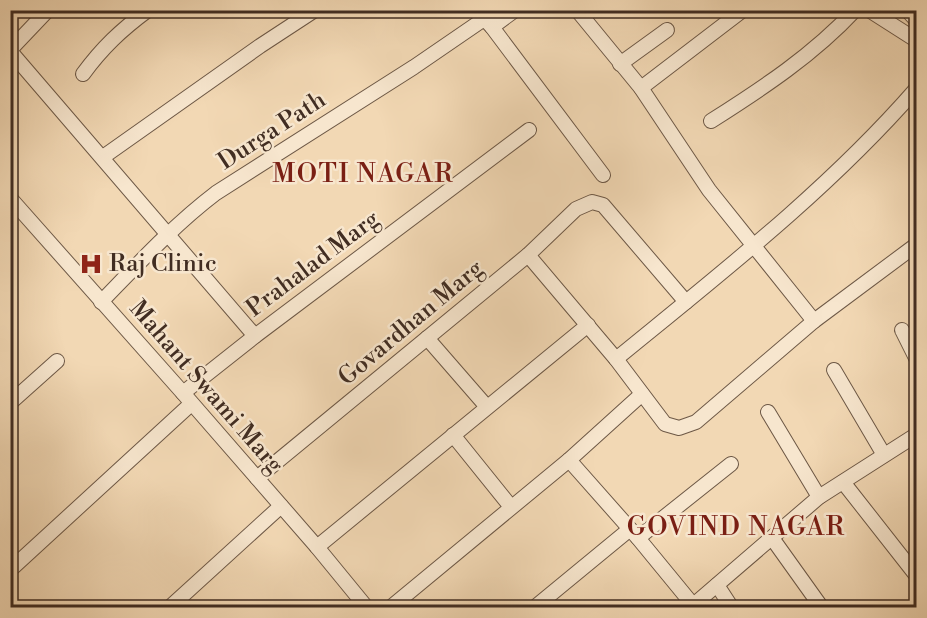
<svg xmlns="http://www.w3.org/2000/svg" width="927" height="618" font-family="'Libre Bodoni',serif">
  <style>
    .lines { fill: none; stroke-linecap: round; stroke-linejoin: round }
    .minor-casing { stroke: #6d5846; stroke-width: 16 }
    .minor { stroke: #f7e6ce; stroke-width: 14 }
    .labels { text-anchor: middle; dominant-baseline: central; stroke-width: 5; stroke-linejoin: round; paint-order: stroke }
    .street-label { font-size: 24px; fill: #412d22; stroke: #f7e6ce }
    .poi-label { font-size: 24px; fill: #412d22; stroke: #f7e6ce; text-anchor: start }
    .neighbourhood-label { font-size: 26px; letter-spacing: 1.5px; fill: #7a1f14; stroke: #f7e6ce }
  </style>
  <rect width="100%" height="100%" fill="#f2d8b4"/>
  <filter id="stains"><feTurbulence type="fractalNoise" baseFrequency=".00333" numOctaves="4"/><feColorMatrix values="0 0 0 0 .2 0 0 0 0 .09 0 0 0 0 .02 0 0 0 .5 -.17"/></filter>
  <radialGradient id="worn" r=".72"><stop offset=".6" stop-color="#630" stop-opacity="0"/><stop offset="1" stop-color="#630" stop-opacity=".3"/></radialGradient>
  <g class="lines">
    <!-- minor casing -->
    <g class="minor-casing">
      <g id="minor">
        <path d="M476,10L492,27L515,10"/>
        <path d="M577,10L641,88L709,190L814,321"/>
        <path d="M869,10L916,40"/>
        <path d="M907,10L916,20"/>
        <path d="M492,27L603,175"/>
        <path d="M10,50L48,10"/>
        <path d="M10,51L255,336"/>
        <path d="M620,64L667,30"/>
        <path d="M83,74C102,48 121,30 148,10"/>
        <path d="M641,88L743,10"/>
        <path d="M711,121C763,88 813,55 855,10"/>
        <path d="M103,157L260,46L315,10"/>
        <path d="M10,198L183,393L317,547L367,608"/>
        <path d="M528,255L616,359L665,424L679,428L696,422L814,321L916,245"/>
        <path d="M101,302C138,264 174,225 216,193L414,67L484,19"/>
        <path d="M902,330L916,358"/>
        <path d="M427,338L487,407"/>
        <path d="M616,359C720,274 828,190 916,89"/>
        <path d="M834,370L884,455"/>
        <path d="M183,393L255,336L529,130"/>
        <path d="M10,403L57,361"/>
        <path d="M768,412L819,497"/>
        <path d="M453,435L511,507"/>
        <path d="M569,460L638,538L693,605"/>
        <path d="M257,478L528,255L576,209L592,202L603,205L686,302"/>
        <path d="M843,482L916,575"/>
        <path d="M638,538L731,464"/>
        <path d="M772,538L822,608"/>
        <path d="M317,547L588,325"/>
        <path d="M10,570L191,404"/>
        <path d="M717,585L732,608"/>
        <path d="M169,608L281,506"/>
        <path d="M390,608L569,460L642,394"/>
        <path d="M534,608L630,529"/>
        <path d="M690,608L819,497L916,435"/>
      </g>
    </g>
    <!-- minor -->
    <use href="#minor" class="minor"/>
  </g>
  <!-- icons -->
  <defs>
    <g id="hospital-bare" transform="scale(1.8)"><path d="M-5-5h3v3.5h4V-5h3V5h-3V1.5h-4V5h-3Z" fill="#8f2418" stroke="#f7e6ce" stroke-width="2.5" paint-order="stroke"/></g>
  </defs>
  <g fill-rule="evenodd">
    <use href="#hospital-bare" x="91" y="264"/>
  </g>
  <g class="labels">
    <!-- street labels -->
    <g class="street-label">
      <text transform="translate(272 131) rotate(-33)">Durga Path</text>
      <text transform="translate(313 264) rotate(-37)">Prahalad Marg</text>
      <text transform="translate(411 323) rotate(-40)">Govardhan Marg</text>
      <text transform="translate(206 387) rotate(49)">Mahant Swami Marg</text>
    </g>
    <!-- poi labels -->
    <g class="poi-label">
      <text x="109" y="264">Raj Clinic</text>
    </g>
    <!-- neighbourhood labels -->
    <g class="neighbourhood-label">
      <text x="363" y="174">MOTI NAGAR</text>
      <text x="736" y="527">GOVIND NAGAR</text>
    </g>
  </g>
  <!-- margin -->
  <rect width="927" height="618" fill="none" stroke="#f2d8b4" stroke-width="36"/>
  <rect x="12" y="12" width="903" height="594" fill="none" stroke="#412d22" stroke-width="3"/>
  <rect x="18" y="18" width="891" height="582" fill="none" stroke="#412d22" stroke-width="1.5"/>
  <rect width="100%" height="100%" filter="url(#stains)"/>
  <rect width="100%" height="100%" fill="url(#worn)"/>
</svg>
